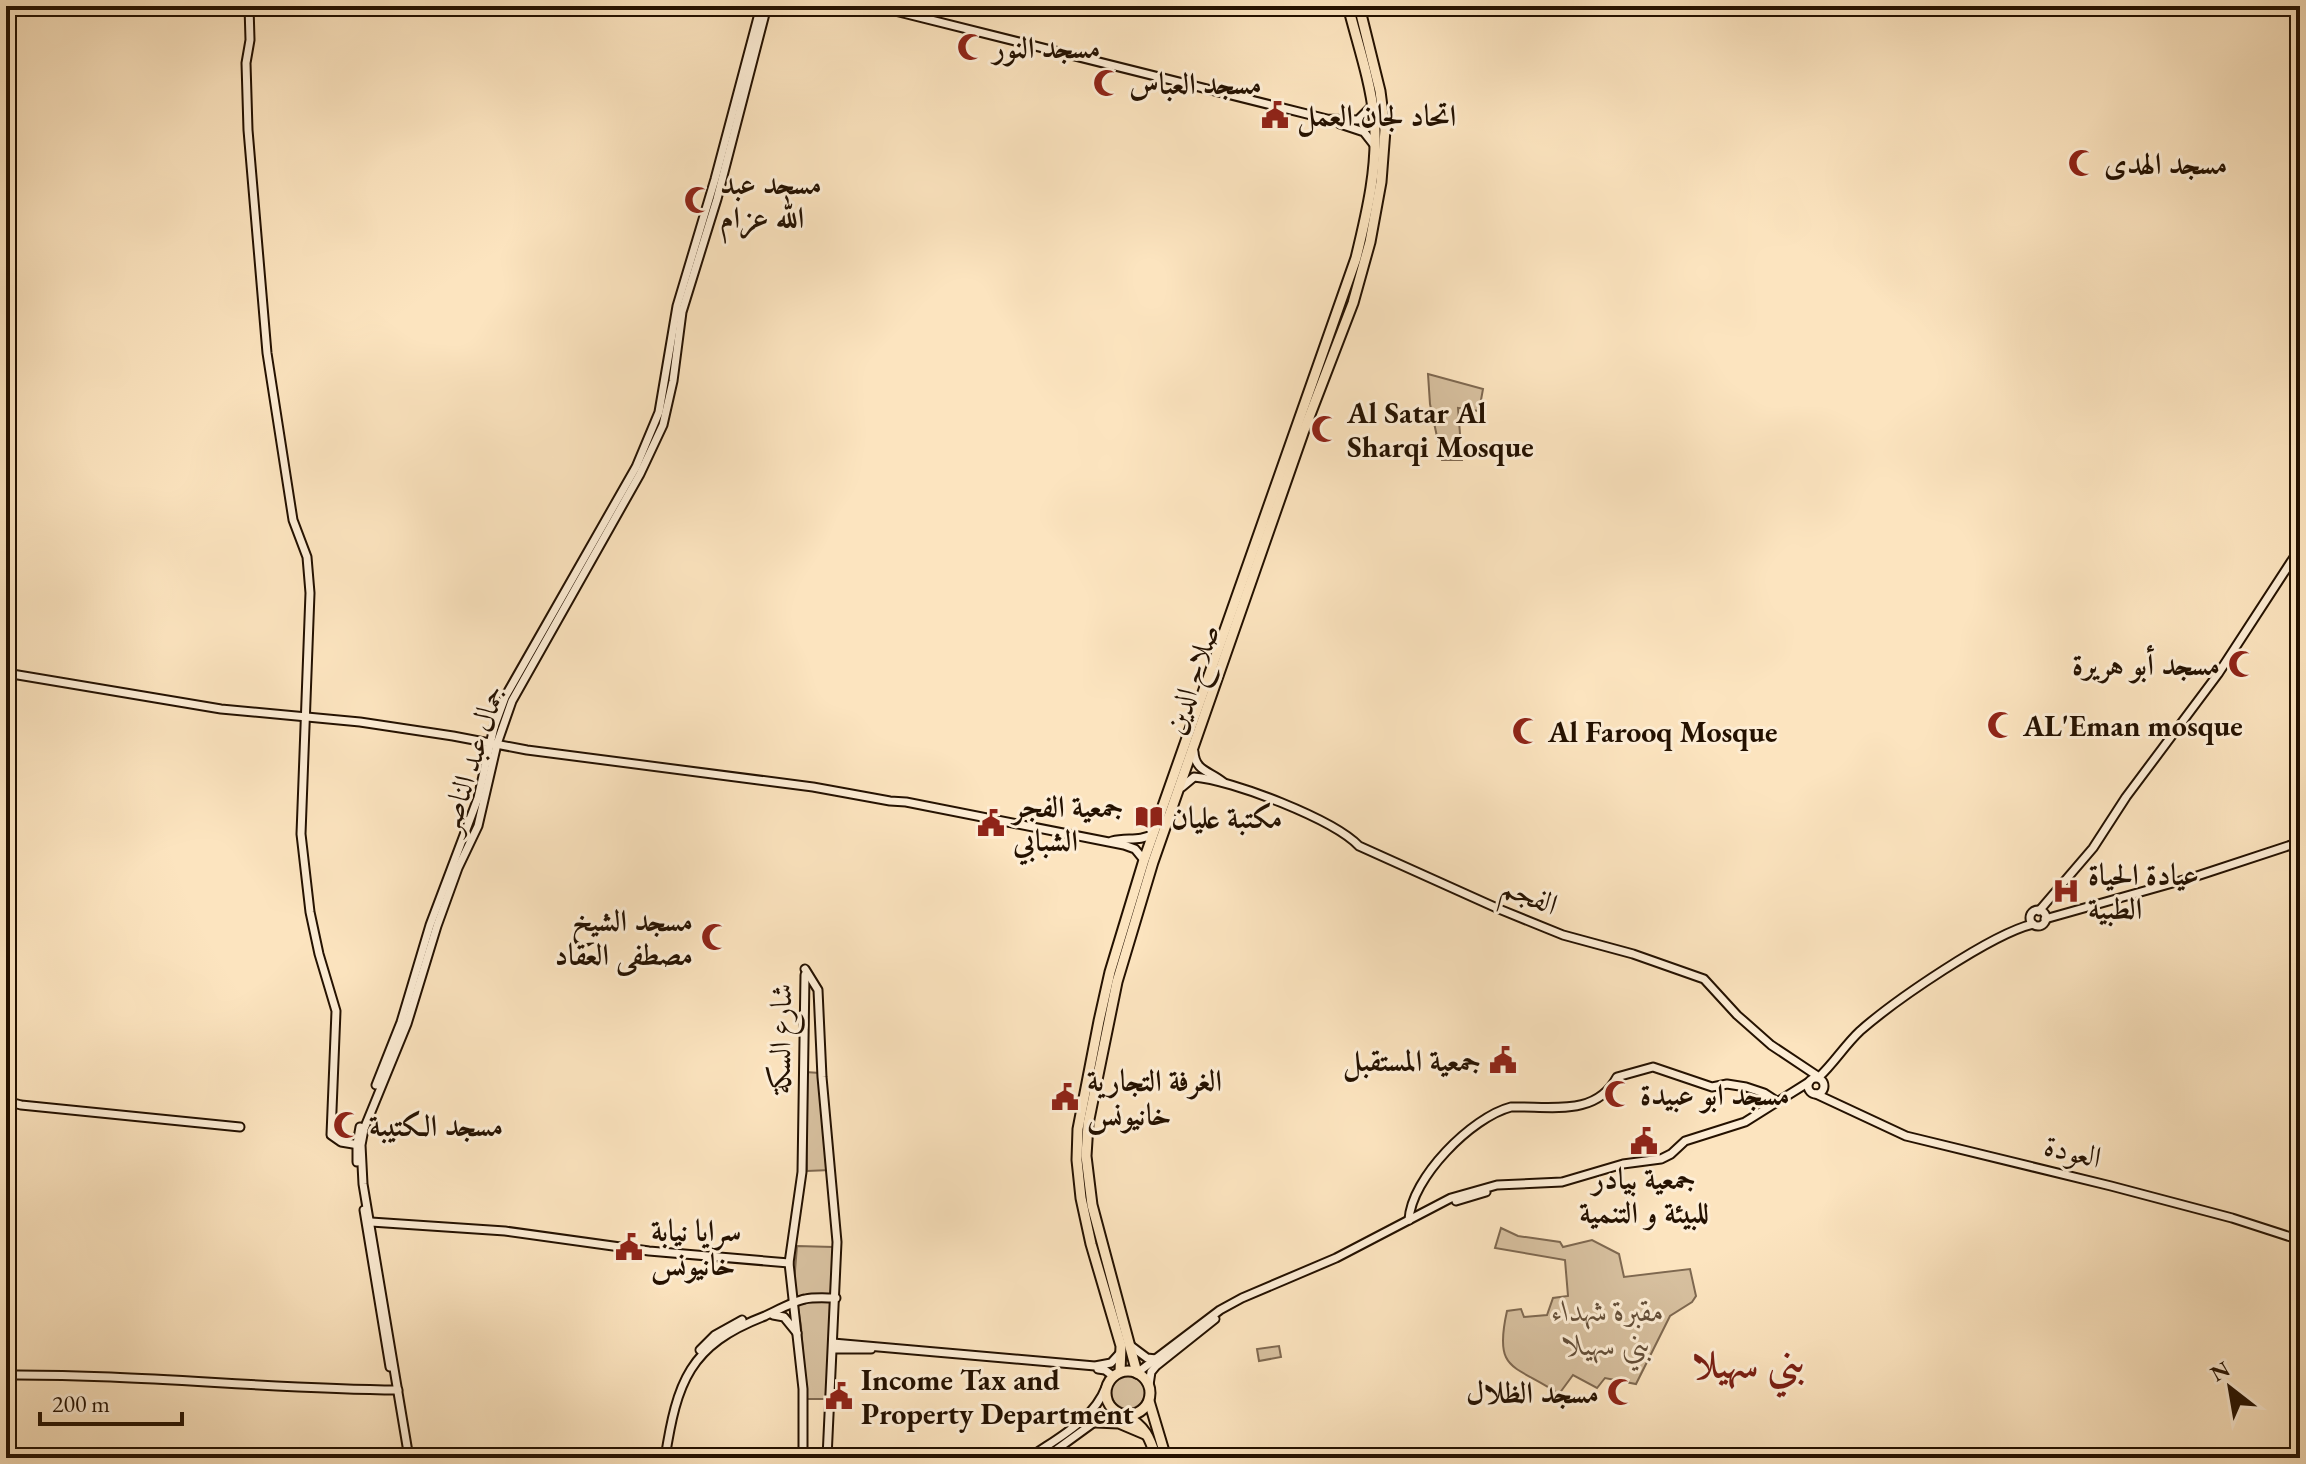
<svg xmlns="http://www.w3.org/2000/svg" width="2306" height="1464" font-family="'EB Garamond',Amiri,serif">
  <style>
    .green { fill: #d7c09f; stroke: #7e6850; stroke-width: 2 }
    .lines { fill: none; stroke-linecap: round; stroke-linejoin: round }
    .secondary-casing { stroke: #241100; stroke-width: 11 }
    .highway-casing { stroke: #241100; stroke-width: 13 }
    .secondary { stroke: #fdedd5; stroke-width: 7 }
    .highway { stroke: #fce4bf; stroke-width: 9 }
    .labels { text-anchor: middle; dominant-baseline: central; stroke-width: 6; stroke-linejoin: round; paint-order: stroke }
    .poi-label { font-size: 30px; font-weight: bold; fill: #241100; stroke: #fdedd5; text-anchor: start }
    .street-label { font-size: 30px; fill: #241100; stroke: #fdedd5 }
    .park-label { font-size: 30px; font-style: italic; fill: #634e38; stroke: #fdedd5 }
    .district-label { font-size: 38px; font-weight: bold; fill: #7a1f14; stroke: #fdedd5 }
  </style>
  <rect width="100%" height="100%" fill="#fce4bf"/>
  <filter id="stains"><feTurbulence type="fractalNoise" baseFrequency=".0025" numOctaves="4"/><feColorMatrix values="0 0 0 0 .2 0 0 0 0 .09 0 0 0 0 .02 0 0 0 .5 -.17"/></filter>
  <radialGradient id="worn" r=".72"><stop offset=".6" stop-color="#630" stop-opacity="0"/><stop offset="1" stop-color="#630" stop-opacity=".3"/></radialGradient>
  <!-- green -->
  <g class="green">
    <path d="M1428,374L1483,389L1479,411L1458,408L1462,460H1442L1430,404Z"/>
    <path d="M805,1072L820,1073L830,1170L807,1171Z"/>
    <path d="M1501,1228L1518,1236L1560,1242L1563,1247L1592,1240L1619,1254L1624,1277L1690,1269L1696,1296L1692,1302L1670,1316L1636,1384L1605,1378L1597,1388L1573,1375L1559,1394C1515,1364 1493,1373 1507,1311L1521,1309L1524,1317L1547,1315L1553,1298L1568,1296L1565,1260L1495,1248Z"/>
    <path d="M797,1246L833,1247L827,1399H806L801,1326L794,1283Z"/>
    <path d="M1279,1346L1281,1357L1259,1361L1257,1349Z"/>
    <circle cx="1128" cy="1392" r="17"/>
  </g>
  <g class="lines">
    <!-- secondary casing -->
    <g class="secondary-casing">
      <g id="secondary">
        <path d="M249,6L250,40L246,63L248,130L267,353L293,520L307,557L310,593L301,834L310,912L319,954L336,1011L331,1135L341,1142L359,1145"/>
        <path d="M875,6L1327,119L1358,120L1373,105"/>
        <path d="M1340,124L1364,132L1375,146"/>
        <path d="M6,673L221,709L360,722L453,736L527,750L813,787L890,801L906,802L1124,845L1135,849L1144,860"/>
        <path d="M1194,752C1195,771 1210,771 1223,782"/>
        <path d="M1182,787L1194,777C1232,780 1333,819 1359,846L1499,909L1563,935L1633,954L1704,979L1737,1015L1771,1045L1819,1077C1834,1063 1845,1045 1860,1031C1894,1001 1991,934 2033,924"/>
        <path d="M1112,841C1127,837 1139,842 1153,834"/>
        <circle cx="2038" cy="918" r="8"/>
        <path d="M2039,911L2093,848L2126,797L2218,674L2300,548"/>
        <path d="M2045,919L2194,877L2300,842"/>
        <path d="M805,969L818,990L822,1077L837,1242L827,1458"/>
        <circle cx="1816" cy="1086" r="8"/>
        <path d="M376,1085L401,1022L430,925L478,798L494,727L505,697L636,467L659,412L677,306L715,179L761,6"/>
        <path d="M1816,1094L1906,1136L2111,1186L2232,1218L2300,1240"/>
        <path d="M6,1101L21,1105L240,1127"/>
        <path d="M357,1162V1144L360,1127"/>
        <path d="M1456,1201L1486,1192"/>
        <path d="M364,1210L390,1367"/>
        <path d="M1409,1220C1411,1178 1472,1117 1511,1107C1551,1106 1596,1117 1617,1077L1653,1067L1712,1087L1727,1084L1746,1087L1764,1093L1778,1102"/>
        <path d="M371,1222L505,1231L649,1251L789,1263"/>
        <path d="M773,1315L784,1317L797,1333"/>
        <path d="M833,1343L1095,1366L1111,1363L1121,1352"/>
        <path d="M1131,1346L1147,1358L1156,1359"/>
        <path d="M833,1349H871"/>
        <path d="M700,1350L715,1335L742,1320"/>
        <path d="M1098,1369L1105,1370L1113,1376"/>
        <path d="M1137,1373L1220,1310L1242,1298L1336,1258L1451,1198L1497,1185L1562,1182L1623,1164L1661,1159L1671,1154L1685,1141L1745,1122L1809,1082"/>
        <path d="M6,1375C137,1374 267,1389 398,1390"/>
        <path d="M1149,1385L1151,1372L1156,1366L1215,1319"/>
        <path d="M409,1458L363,1184L361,1145L364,1129L407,1024L437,926L458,868L478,826L497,744L512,701L640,474L663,425L673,381L682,312L717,199L767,6"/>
        <path d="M665,1458C677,1382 689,1345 765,1316C776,1311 794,1301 805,1299C814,1297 826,1298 836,1298"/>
        <path d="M803,1458V1389L789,1263L802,1172L805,975"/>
        <path d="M1029,1458C1057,1438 1093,1421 1106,1387"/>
        <path d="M1045,1458L1100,1418L1119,1414"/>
      </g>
    </g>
    <!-- highway casing -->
    <g class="highway-casing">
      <g id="highway">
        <circle cx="1128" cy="1393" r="22"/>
        <path d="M1120,1372L1121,1346L1091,1244L1081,1198L1077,1160L1078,1129L1099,1021L1110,972L1144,860L1356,258C1367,213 1379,163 1374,116C1370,79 1357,42 1348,6"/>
        <path d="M1137,1373L1092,1205L1086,1156L1088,1124L1117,982L1153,862L1303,433L1353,303L1370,242L1381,182L1385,130L1380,91L1359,6"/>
        <path d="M1149,1401L1166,1458"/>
        <path d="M1126,1416C1145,1426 1150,1438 1156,1458"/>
        <path d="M1095,1422L1119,1423L1145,1434"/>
      </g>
    </g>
    <!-- secondary -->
    <use href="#secondary" class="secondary"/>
    <!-- highway -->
    <use href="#highway" class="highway"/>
  </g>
  <!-- icons -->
  <defs>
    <g id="mosque-bare" transform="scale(2.16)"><path d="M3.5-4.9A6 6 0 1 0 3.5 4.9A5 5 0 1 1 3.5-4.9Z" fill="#8f2418" stroke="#fdedd5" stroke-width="2.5" paint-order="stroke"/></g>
    <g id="civic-bare" transform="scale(2.16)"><path d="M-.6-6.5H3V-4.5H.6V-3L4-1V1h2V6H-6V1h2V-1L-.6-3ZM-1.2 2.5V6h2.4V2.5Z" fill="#8f2418" stroke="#fdedd5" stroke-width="2.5" paint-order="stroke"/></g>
    <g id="library-bare" transform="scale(2.16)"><path d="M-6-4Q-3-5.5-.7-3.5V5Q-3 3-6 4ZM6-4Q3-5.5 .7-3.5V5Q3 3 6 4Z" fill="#8f2418" stroke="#fdedd5" stroke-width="2.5" paint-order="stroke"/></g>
    <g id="hospital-bare" transform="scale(2.16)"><path d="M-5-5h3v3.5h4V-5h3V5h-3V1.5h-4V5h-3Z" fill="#8f2418" stroke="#fdedd5" stroke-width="2.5" paint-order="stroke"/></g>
  </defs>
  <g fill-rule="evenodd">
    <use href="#mosque-bare" x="971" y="47"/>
    <use href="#mosque-bare" x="1107" y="83"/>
    <use href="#civic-bare" x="1275" y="115"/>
    <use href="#mosque-bare" x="2082" y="163"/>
    <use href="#mosque-bare" x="698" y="200"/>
    <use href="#mosque-bare" x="1325" y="429"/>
    <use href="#mosque-bare" x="2242" y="664"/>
    <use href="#mosque-bare" x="2001" y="725"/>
    <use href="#mosque-bare" x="1526" y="731"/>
    <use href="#library-bare" x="1149" y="817"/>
    <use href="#civic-bare" x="991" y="823"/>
    <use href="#hospital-bare" x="2066" y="891"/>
    <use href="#mosque-bare" x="715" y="937"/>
    <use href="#civic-bare" x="1503" y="1060"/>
    <use href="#mosque-bare" x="1618" y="1094"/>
    <use href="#civic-bare" x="1065" y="1097"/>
    <use href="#mosque-bare" x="347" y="1125"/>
    <use href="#civic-bare" x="1644" y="1141"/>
    <use href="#civic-bare" x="629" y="1247"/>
    <use href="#mosque-bare" x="1621" y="1392"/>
    <use href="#civic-bare" x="839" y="1396"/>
  </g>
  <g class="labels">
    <!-- poi labels -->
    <g class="poi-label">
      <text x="993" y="47">مسجد النور</text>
      <text x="1129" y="83">مسجد العباس</text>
      <text x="1297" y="115">اتحاد لجان العمل</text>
      <text x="2104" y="163">مسجد الهدى</text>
      <text x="720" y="183">مسجد عبد<tspan x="720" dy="34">الله عزام</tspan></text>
      <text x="1347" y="412">Al Satar Al<tspan x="1347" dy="34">Sharqi Mosque</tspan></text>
      <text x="2220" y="664" text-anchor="end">مسجد أبو هريرة</text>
      <text x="2023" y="725">AL'Eman mosque</text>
      <text x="1548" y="731">Al Farooq Mosque</text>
      <text x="1013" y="806">جمعية الفجر<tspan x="1013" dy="34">الشبابي</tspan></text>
      <text x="1171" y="817">مكتبة عليان</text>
      <text x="2088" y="874">عيادة الحياة<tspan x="2088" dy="34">الطبية</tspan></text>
      <text x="693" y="920" text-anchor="end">مسجد الشيخ<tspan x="693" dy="34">مصطفى العقاد</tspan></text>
      <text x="1481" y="1060" text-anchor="end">جمعية المستقبل</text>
      <text x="1087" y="1080">الغرفة التجارية<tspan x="1087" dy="34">خانيونس</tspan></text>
      <text x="1640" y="1094">مسجد ابو عبيدة</text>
      <text x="369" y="1125">مسجد الكتيبة</text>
      <text x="1644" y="1178" text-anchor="middle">جمعية بيادر<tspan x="1644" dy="34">للبيئة و التنمية</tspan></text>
      <text x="651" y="1230">سرايا نيابة<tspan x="651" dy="34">خانيونس</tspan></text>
      <text x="861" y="1379">Income Tax and<tspan x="861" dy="34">Property Department</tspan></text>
      <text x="1599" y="1392" text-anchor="end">مسجد الظلال</text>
    </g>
    <!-- street labels -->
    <g class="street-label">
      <text transform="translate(1191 679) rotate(-71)">صلاح الدين</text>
      <text transform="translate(471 759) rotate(-72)">جمال عبد الناصر</text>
      <text transform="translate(1530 895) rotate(22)">الفجم</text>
      <text transform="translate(780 1039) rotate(-89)">شارع السكة</text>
      <text transform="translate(2073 1151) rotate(14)">العودة</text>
    </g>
    <!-- park labels -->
    <g class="park-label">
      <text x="1608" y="1310">مقبرة شهداء<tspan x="1608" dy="34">بني سهيلا</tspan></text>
    </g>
    <!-- district labels -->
    <g class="district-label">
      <text x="1749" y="1363">بني سهيلا</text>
    </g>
  </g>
  <!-- margin -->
  <rect width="2306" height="1464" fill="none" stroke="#fce4bf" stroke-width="32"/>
  <rect x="8" y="8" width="2290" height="1448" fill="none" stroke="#241100" stroke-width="4"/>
  <rect x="16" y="16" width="2274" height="1432" fill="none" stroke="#241100" stroke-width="2"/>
  <!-- north arrow -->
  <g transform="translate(2230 1388) rotate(329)" stroke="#fdedd5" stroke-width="6" paint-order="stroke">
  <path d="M0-6L14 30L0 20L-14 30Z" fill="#241100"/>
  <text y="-12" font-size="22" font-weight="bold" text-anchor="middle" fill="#241100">N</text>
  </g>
  <!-- scale -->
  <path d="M40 1412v12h142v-12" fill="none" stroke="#241100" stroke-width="4"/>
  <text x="52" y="1412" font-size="24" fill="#241100" stroke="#fdedd5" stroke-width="6" paint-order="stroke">200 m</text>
  <rect width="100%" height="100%" filter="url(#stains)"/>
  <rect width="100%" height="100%" fill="url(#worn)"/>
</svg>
